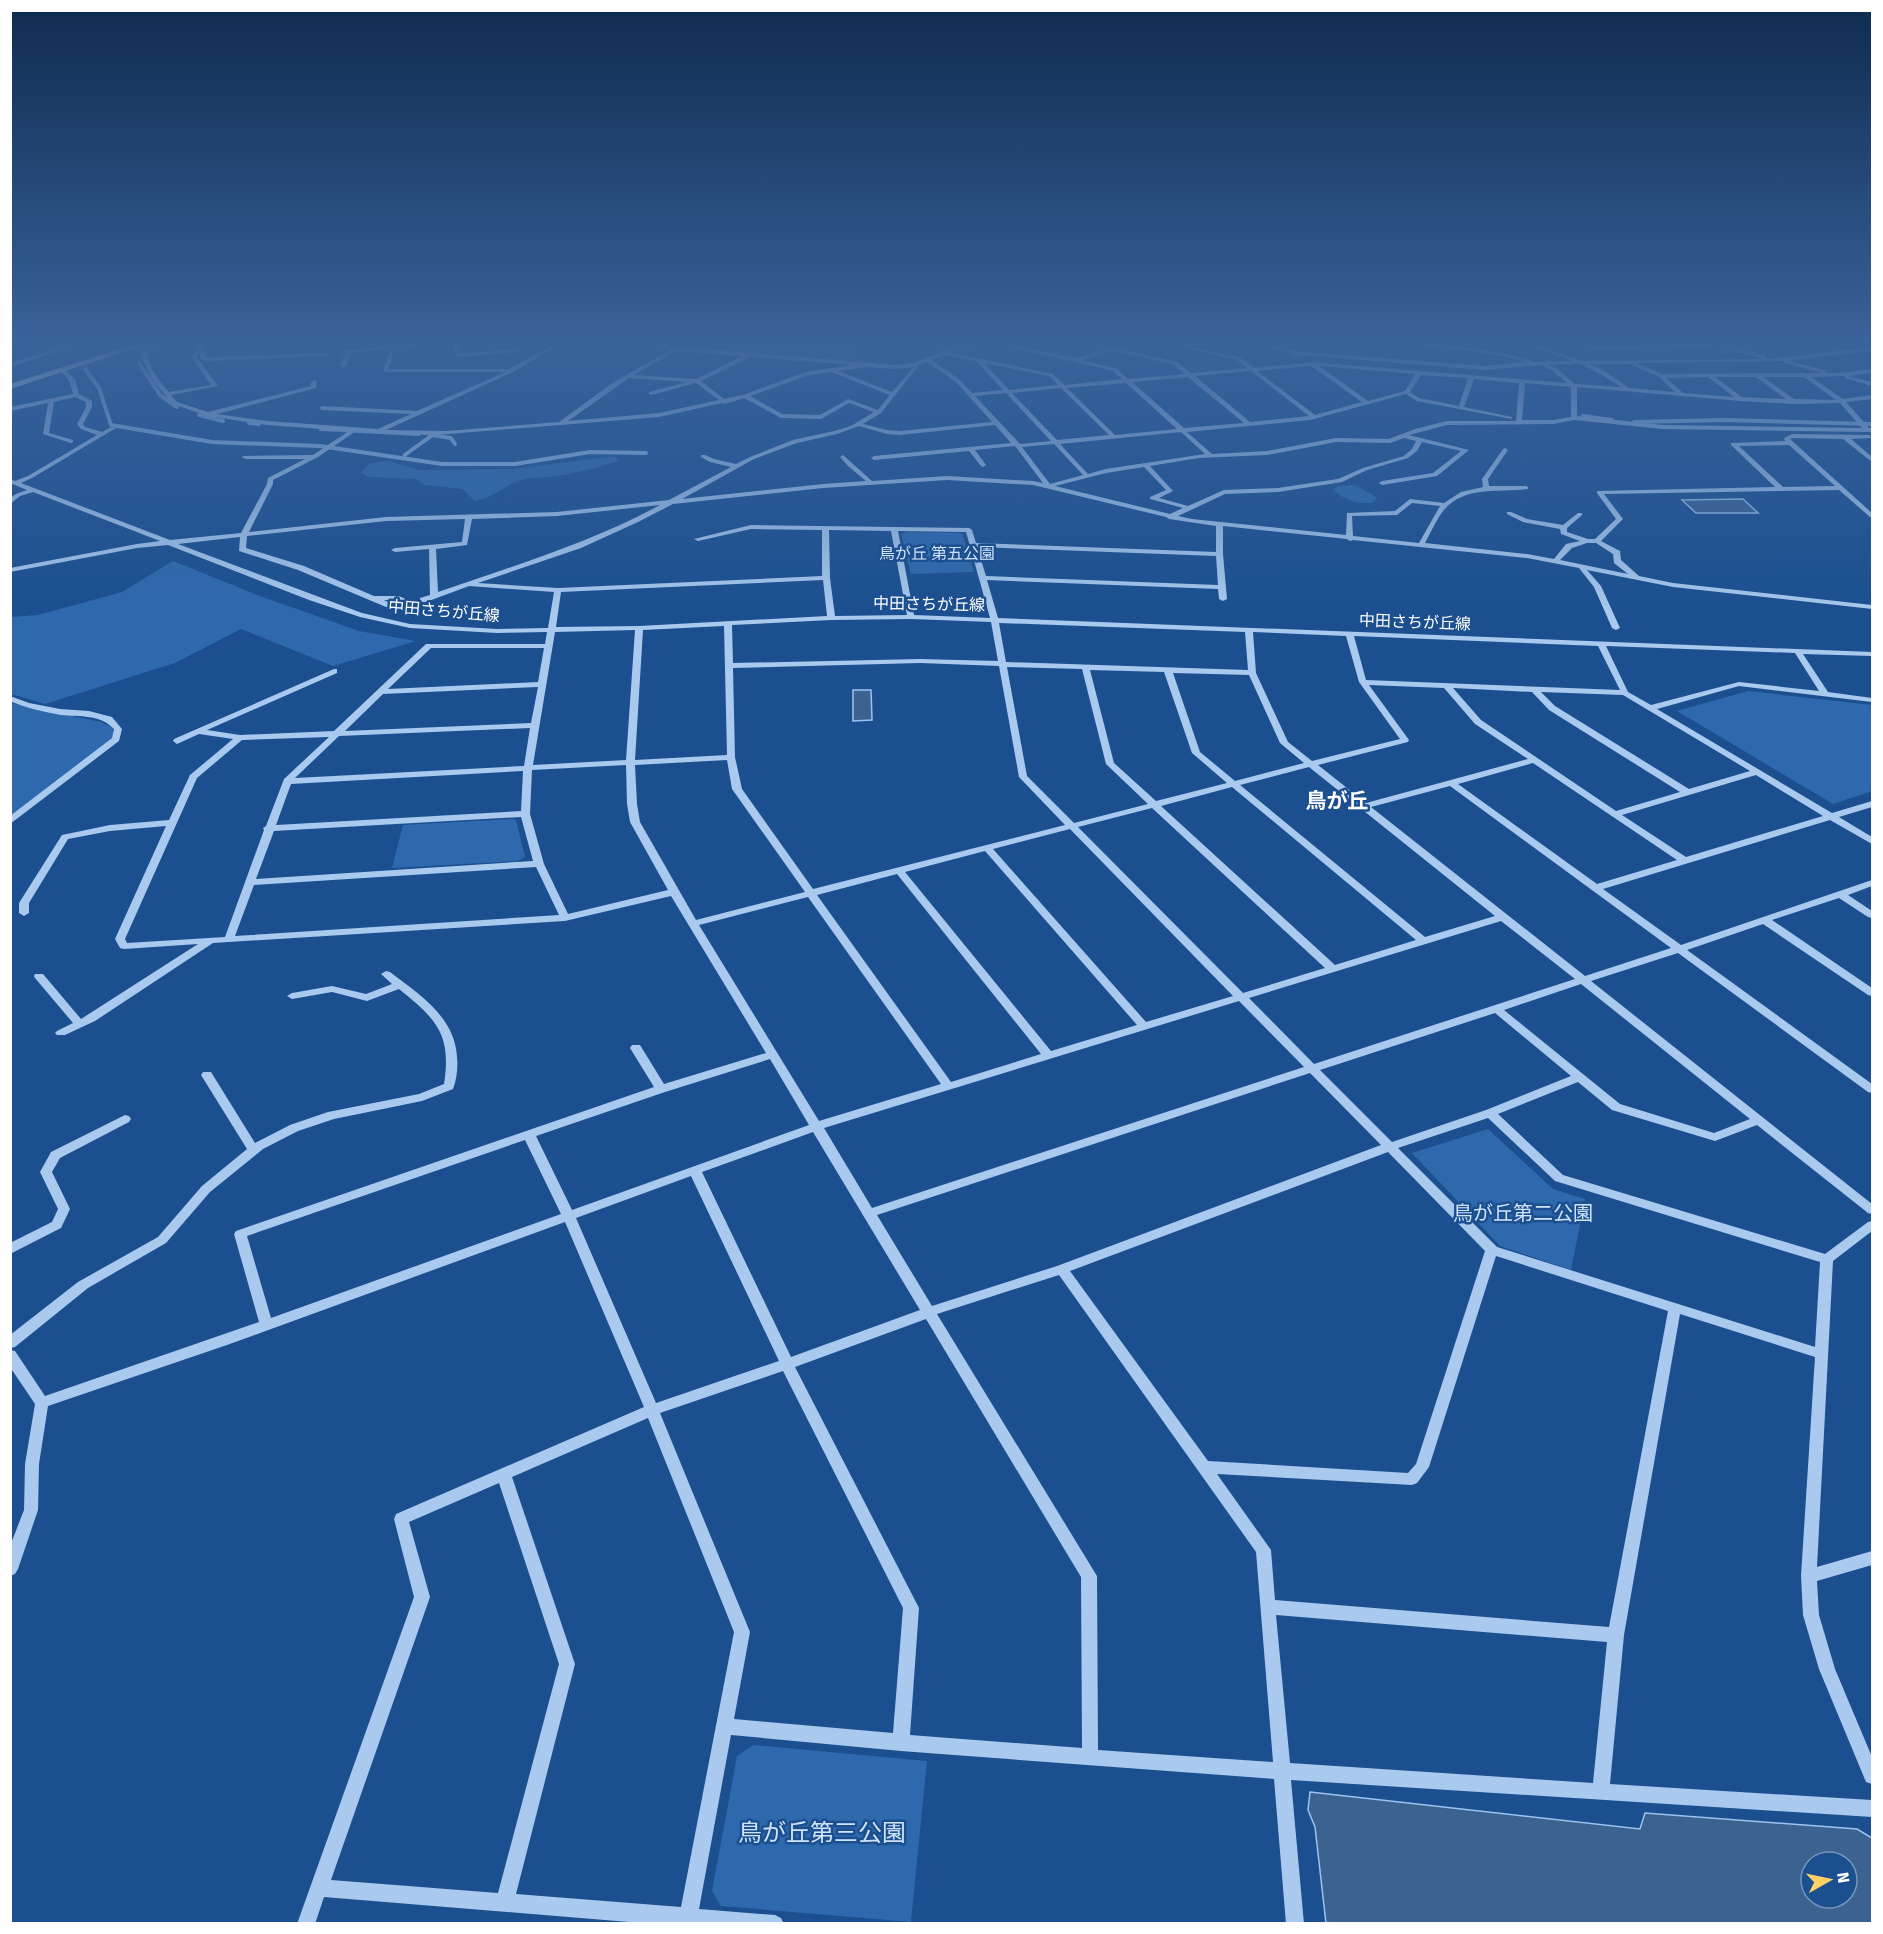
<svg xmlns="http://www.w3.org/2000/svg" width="1883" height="1934" font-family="'Fira Sans','Noto Sans JP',sans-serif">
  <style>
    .green { fill: #2e69ad }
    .water { fill: #3c6290; stroke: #9cc4f0; stroke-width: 1.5; fill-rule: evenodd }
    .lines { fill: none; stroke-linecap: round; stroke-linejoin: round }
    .stream { stroke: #9cc4f0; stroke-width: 4 }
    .minor { fill: #a9c9ee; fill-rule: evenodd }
    .major { fill: #f0f6ff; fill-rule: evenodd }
    .labels { text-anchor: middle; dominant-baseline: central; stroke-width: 5; stroke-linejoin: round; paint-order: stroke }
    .far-park-label { font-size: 16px; fill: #cfe3fa; stroke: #1b4f8f }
    .far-street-label { font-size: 16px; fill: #fff; stroke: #1b4f8f }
    .park-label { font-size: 20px; fill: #cfe3fa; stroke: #1b4f8f }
    .neighbourhood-label { font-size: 21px; font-weight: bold; fill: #fff; stroke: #1b4f8f }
    .near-park-label { font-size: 24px; fill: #cfe3fa; stroke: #1b4f8f }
  </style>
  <rect width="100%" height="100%" fill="#1b4f8f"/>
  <!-- green -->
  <g class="green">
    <path d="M712,342H855L863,363L751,353Z"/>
    <path d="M614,456L619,460C605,467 567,475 550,477C540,478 527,477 518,481C503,487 492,498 475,501L463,489L425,485L417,479L369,477L361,473L370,463L388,461L419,470L513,469Z"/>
    <path d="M1354,485L1377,497L1374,502C1360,506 1345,500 1333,490L1337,486Z"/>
    <path d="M906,532L962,533L974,572L911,574L901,534Z"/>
    <path d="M173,561L257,595L359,631L416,641L333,666L241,629L175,663L45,704L11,694V617L38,615L122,592Z"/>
    <path d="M1748,691L1872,705V791L1833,804L1677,711Z"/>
    <path d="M11,703L101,722L113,728V737L11,817Z"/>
    <path d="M512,819L516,820L525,857L517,861L392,868L403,825Z"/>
    <path d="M1488,1129L1553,1189L1585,1199L1571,1270L1500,1246L1412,1153Z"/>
    <path d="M753,1745L927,1761L911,1922L721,1906L712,1891L737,1756Z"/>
  </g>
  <!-- water -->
  <g class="water">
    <path d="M1743,499L1758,513H1696L1682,500Z"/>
    <path d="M853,690H871L872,720L853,721Z"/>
    <path d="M1310,1792L1640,1829L1645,1813L1857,1829L1872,1838V1923H1326L1315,1827L1308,1810ZM1811,1862H1847V1898H1811Z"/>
  </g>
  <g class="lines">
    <!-- stream -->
    <g class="stream">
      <path d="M139,363L160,395L177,407"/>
      <path d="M85,369L99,388L111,425L212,442L320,446L442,464H515L590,452L646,453"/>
      <path d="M199,415L223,421"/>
      <path d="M1583,416L1612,420"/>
      <path d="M1634,422L1724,420L1872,424"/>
      <path d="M249,423L259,424"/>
      <path d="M321,429L419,434"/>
      <path d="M432,435L451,438L455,444"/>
    </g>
    <!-- minor -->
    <g class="minor">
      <path d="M76,342H85L10,367V363Z"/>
      <path d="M163,342H171L148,351C146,365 160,382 169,392L211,385L191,357L201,344L188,342H207L205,356L207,357L329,353V355L327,356L206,361L200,358V352L197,357L218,386L171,395L177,402L208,412L311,386V382L314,380L317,382L316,388L217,414L267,421L378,429L411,414L322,410L319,408L322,406L417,411L505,372H383L390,349L351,353L346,366L343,368L340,366L345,353H340V351L434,342H458L460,353L516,349L514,342H520L522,350L519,352L458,357L455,355L453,344L395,349L388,369H509L558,342H564L515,371L386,430L446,431L559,422L614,382L670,350L631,342L894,365L914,363L938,353V351C949,351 958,342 969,342L949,352L1053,374L1064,385L1122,379L1113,371L1076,362L990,344L958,352L955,350L984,342H997L1076,358L1107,350L1077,342C1089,342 1100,347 1112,348C1122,348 1132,342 1142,342L1120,349L1177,362L1191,373L1247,368L1237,360L1160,342C1171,342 1183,346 1194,342L1197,344L1192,347L1241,358L1254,368L1311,362L1567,383L1552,370L1541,365L1484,370L1302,355L1300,358L1285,351L1245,342H1257L1294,351L1484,366L1527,362L1507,357L1465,350L1355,342C1414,342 1473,344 1531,360V362L1573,361L1518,342H1527L1583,361L1764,359L1715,346L1713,348L1598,349L1596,351L1574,342H1582L1591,346L1711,344L1706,342H1715L1726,345L1736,342H1751L1731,346L1767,356L1766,359L1838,351L1818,342H1826L1844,351L1872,347V351L1788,361L1825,370L1826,371L1823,373L1784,363V361L1636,363L1662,374L1840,373L1872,369V373L1848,376L1872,382V386L1845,378V376L1811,377L1843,399L1872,395V399L1846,402L1869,428H1872V432L1663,429L1574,420L1553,424L1447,425L1409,435L1469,450L1437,476L1382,485L1379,483L1382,481L1433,473L1461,451L1422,442L1417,451L1408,458L1367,470L1342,482L1278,492L1225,494L1178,516L1192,519L1346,535L1347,513L1395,511L1410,499L1444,503L1461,492L1483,487L1482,479L1503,449L1505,448L1508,450L1488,479L1489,486H1526L1528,487V489C1500,493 1465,485 1444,510C1436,520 1431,532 1425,543L1527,554L1554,559L1566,544L1580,541L1561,534L1560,529L1523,522L1507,514V512H1511L1527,519L1563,525L1578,513H1582V515L1567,528V532L1588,539H1595L1616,519L1597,493V491L1775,487L1731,445V443L1785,441L1784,438L1792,434L1869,435L1872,437L1871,438L1851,439L1872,457V462L1843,439L1793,438L1790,439L1872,513V518L1870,517L1839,490L1604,494L1623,519L1601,541L1620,551L1621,560L1639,576L1673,583L1872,605V609L1673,587L1587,570L1601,586L1620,628L1616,630L1612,628L1594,587L1579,568L1527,558L1353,540L1350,541L1347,539L1223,526V554L1227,599L1223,601L1219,599L1218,589L987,580L998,618L1872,652V656L1803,654L1828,692L1872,698V702L1739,686L1657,709L1832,813L1872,801V807L1839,817L1872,837V844L1830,820L1603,889L1681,945L1872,880V886L1848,895L1872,911V918L1868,917L1839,898L1772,920L1872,988V996L1868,995L1763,924L1687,950L1872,1084V1093L1868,1092L1678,953L1591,981L1872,1204V1214L1868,1213L1757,1125L1715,1141L1612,1110L1578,1082L1498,1114L1563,1175L1825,1254L1868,1222L1872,1221V1231L1833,1261L1817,1567L1872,1551V1565L1817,1581L1819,1615L1835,1669L1872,1757V1784L1866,1782L1819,1669L1803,1615L1801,1576L1815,1357L1680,1314L1624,1635L1610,1784L1872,1800V1817L1291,1780L1304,1924H1286L1274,1779L901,1751L731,1735L699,1909L775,1915L781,1918L784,1924H653L324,1897L315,1924H297L414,1597L394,1519L396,1514L644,1407L565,1222L227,1345L48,1406L39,1464L38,1510L18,1569L15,1574L10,1576V1546L24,1510L25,1464L35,1404L10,1367V1350L15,1351L45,1396L259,1322L234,1234L236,1231L654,1087L630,1048L632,1045H640L664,1084L766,1053L671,896L565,921L213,943L95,1021L65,1035H57L55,1033L57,1031L73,1023L35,978L34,976L35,974H43L81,1019L198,944L124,949L120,948L115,939L166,826L110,831L68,839L29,903V913L24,916L19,913V903L62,835L110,825L169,820L190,775L233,739L199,734L177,744L173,741L174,739L334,669H337V673L207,730L240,735L334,731L426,644H545L547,632L497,633L410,628L360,617L309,600L168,545L137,548L10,572V568L137,544L160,541L33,492L20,496L10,504V498L16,494L27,490L10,483V479L15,481L28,476L97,435L81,429L77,424L86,407V402L75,397L54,402L49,433L73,440V442L71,443L43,434L48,403L10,411V407L73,394L69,380L60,371V369H64L75,379L79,394L92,401V407L83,424L85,427L102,432L111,427L116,428L32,478L21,483L170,540L241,533L267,484L268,478L305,459H245L242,457L243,456L313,455L349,431L267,425L207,416L173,404L154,382L141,357L143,349ZM676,351L742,356L696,379L634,375ZM1113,351L1173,364L1185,374L1128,379L1117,369L1082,360ZM944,355L976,361L1003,390L972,393L960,380L932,360ZM750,357L853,365L806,372L743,395L724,399L701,381ZM927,362L956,382L992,422L900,431L887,430L863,424L881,413L919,365ZM984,363L1049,376L1058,385L1009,390ZM1581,364L1602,375L1621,387L1575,384L1556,368L1548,365ZM1590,364H1631L1659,377L1675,392L1629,388L1606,372ZM1311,366L1362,402L1315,415L1257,371ZM1319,366L1415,374L1405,391L1368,401ZM869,367L894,369L914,367L892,392L838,371ZM1251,371L1309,416L1250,422L1195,376ZM831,372L890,395L878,410L848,399L820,415L782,414L750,396L809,375ZM1421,375L1468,378L1459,406L1419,398L1410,392ZM1188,377L1244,423L1184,428L1132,382ZM1708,377L1734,397L1683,393L1666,378ZM1715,377H1756L1786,399L1742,397ZM1763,377H1804L1836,400L1794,399ZM629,378L687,382L649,392V394L651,395L696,383L719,400L659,413L568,421ZM1474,379L1519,383L1516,421H1447L1415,429L1389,439L1336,438L1267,451L1212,454L1187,432L1310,420L1406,394L1417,401L1512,419V417L1464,407ZM1126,383L1177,429L1115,435L1067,388ZM1525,383L1571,387V417L1553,420H1522ZM1577,387L1741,401L1794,404L1840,403L1862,428L1663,425L1577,416ZM1061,388L1109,435L1057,440L1012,393ZM1006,393L1051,441L1020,444L975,396ZM744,398L781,418L821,419L849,403L874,412L851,426L834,431L793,440L750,457L736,464L714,459L705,455H701V457L710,462L731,467L669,500L557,512L386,517L249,532L273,484V480L318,457L356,431L429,435L403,454L402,455L405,457L436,435L659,417L722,403L725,404ZM995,425L1011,443L874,456L871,458L874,460L969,451L981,466L983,467L986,465L975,450L1015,446L1043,483L1033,481L947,476L872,481L843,455L840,457L848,466L866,481L823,484L682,499L754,459L797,443L837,434L859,426L887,434L900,435ZM1181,432L1205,454L1106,469L1088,474L1060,444ZM1404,438L1416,441L1412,449L1404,456L1363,468L1338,479L1278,488L1224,490L1188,506L1159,498L1173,491L1150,466L1199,458L1267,455L1336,442L1390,443ZM1054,444L1083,475L1050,484L1022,447ZM1789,445L1835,486L1783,487L1739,446ZM1144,467L1166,490L1150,497V499L1183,508L1170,514L1055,486L1106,473ZM947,480L1033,485L1166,517L1169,519L1216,526V552L976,543L972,530L969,528L751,525L694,539L698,541L751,529L822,530V576L558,588L478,583L581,548L638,522L673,504L823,488ZM1412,503L1440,506L1419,543L1353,536L1352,516L1397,515ZM660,505C590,543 513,566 438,592L436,549L467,545L472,519L557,516ZM465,519L462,542L395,548L391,550L395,552L429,549L430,595L420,598V602H426L469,586L554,592L548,628L497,629L410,624L362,613L178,544L240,537L239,551L298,570L386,607L406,603L410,601L399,596H374L304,566L246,548L247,536L386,521ZM829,530L891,531L907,615L835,616L830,578ZM898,531L966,532L990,618L914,615ZM1587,543H1596L1613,554L1614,563L1628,574L1560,560L1572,548ZM977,547L1216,556L1218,585L986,576ZM823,580L827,616L639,626L556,627L561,592ZM384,600H398V601L390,603ZM911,619L991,622L998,661L920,659L733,663L732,625L831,620ZM999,623L1245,632L1248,670L1006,662ZM724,626L727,755L635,760L643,630ZM635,630L626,760L533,765L555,632ZM1253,632L1346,636L1359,682L1400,739L1312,761L1288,742L1256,673ZM1354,636L1598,646L1620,690L1366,680ZM1606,646L1795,653L1819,691L1739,682L1651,705L1628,692ZM431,648H544L538,682L388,689ZM920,663L999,666L1019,777L1065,825L813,889L742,789L735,757L733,668ZM1007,667L1082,669L1106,764L1148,804L1074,823L1027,776ZM1090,670L1164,672L1192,753L1227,783L1156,801L1114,763ZM1173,673L1249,675L1280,743L1304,763L1235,781L1200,752ZM1369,685L1444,688L1475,724L1528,759L1366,803L1318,765L1408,742L1409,740ZM538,687L531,723L345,731L383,694ZM1453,688L1532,692L1549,710L1680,792L1616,811L1481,720ZM1541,692L1623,695L1750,771L1689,789L1555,706ZM530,728L524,766L295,778L339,736ZM329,737L284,779L266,826L263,828L264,830L225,937L127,943L125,939L197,778L242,740ZM727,760L732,789L805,892L696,920L640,822L637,804L635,765ZM1533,763L1677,860L1597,884L1458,784ZM626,765L627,804L630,822L668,890L568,914L544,864L530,814L532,770ZM1309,767L1495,916L1425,937L1240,785ZM523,771L521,811L276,825L291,784ZM1756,775L1823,816L1686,857L1622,815ZM1450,786L1671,948L1585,976L1371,807ZM1232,787L1416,940L1335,965L1161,806ZM1152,808L1325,968L1243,993L1078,827ZM521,817L533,861L256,879L274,831ZM1070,829L1233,996L1146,1022L993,849ZM985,851L1137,1025L1051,1051L905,872ZM536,867L559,915L235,936L254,885ZM897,874L1041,1054L951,1082L817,895ZM808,897L941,1084L819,1121L699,925ZM1501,921L1575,979L1314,1064L1249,998ZM1581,984L1750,1119L1714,1133L1620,1104L1504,1010ZM1239,1001L1304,1067L872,1208L824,1128ZM1495,1013L1571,1076L1486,1110L1392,1142L1320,1070ZM770,1059L809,1125L572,1210L536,1136L665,1092ZM1310,1073L1381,1145L1057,1266L932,1306L877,1215ZM1488,1118L1555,1181L1820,1262L1815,1347L1497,1247L1398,1148ZM813,1132L920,1310L791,1357L702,1172ZM525,1140L561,1214L271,1318L247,1236ZM1388,1152L1485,1251L1416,1464L1408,1473L1208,1461L1070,1271ZM691,1176L779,1361L656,1403L576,1218ZM1496,1256L1668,1311L1609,1627L1275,1600L1271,1550L1217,1474L1412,1485L1417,1483L1429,1467ZM1059,1275L1256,1552L1273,1762L1098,1750L1097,1576L937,1314ZM926,1319L1081,1577L1082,1748L910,1735L919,1608L795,1367ZM783,1371L903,1608L893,1733L734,1719L750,1632L660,1413ZM648,1418L734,1632L681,1907L516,1894L575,1664L512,1477ZM499,1483L559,1664L498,1893L331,1880L430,1597L409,1522ZM1276,1615L1607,1642L1593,1783L1290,1763Z"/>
      <path d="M10,696L29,703L60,709L89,711L112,717L122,729L119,741L10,824V816L112,738L114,729C100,714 80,717 61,715C44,712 26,708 10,701Z"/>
      <path d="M386,971L390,972C419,994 455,1017 457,1057C458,1067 457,1079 453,1089L422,1101L334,1119L298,1131L263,1149L210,1192L166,1243L88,1288L15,1347L10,1348V1335L78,1282L158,1237L202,1186L247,1149L201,1075L203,1072H211L255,1143L290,1125L328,1112L419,1094L444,1084C452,1034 436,1019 399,989L367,1001L332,992L292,999L287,996L292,993L332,986L366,994L392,984L381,974Z"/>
      <path d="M125,1115L129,1116L131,1119L129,1122L60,1158L52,1172L70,1209L61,1228L10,1254V1243L52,1222L58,1209L40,1172L51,1152Z"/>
    </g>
    <!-- major -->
    <path class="major" d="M142,342H155L10,389V384Z"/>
  </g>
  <!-- sky -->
  <linearGradient id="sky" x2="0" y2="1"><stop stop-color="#0f2b4f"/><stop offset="0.56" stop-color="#39639b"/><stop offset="1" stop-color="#39639b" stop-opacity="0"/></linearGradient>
  <rect width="1883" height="613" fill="url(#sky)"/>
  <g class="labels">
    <!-- far-park labels -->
    <g class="far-park-label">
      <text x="937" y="553">鳥が丘 第五公園</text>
    </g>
    <!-- far-street labels -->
    <g class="far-street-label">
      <text transform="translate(929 604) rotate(1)">中田さちが丘線</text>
      <text transform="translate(444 611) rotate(5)">中田さちが丘線</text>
      <text transform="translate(1415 622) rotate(2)">中田さちが丘線</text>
    </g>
    <!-- park labels -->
    <g class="park-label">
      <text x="1523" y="1213">鳥が丘第二公園</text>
    </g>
    <!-- neighbourhood labels -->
    <g class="neighbourhood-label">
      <text x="1337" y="801">鳥が丘</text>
    </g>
    <!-- near-park labels -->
    <g class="near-park-label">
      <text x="822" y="1833">鳥が丘第三公園</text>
    </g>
  </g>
  <!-- border -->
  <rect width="1883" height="1934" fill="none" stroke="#ffffff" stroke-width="24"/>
  <!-- north arrow -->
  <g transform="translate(1829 1880) rotate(81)"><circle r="28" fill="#1b4f8f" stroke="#7695bc" stroke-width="1.5"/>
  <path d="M0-4.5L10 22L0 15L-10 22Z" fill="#ffd166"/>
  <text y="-9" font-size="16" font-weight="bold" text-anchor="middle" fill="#ffffff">N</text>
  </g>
</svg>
